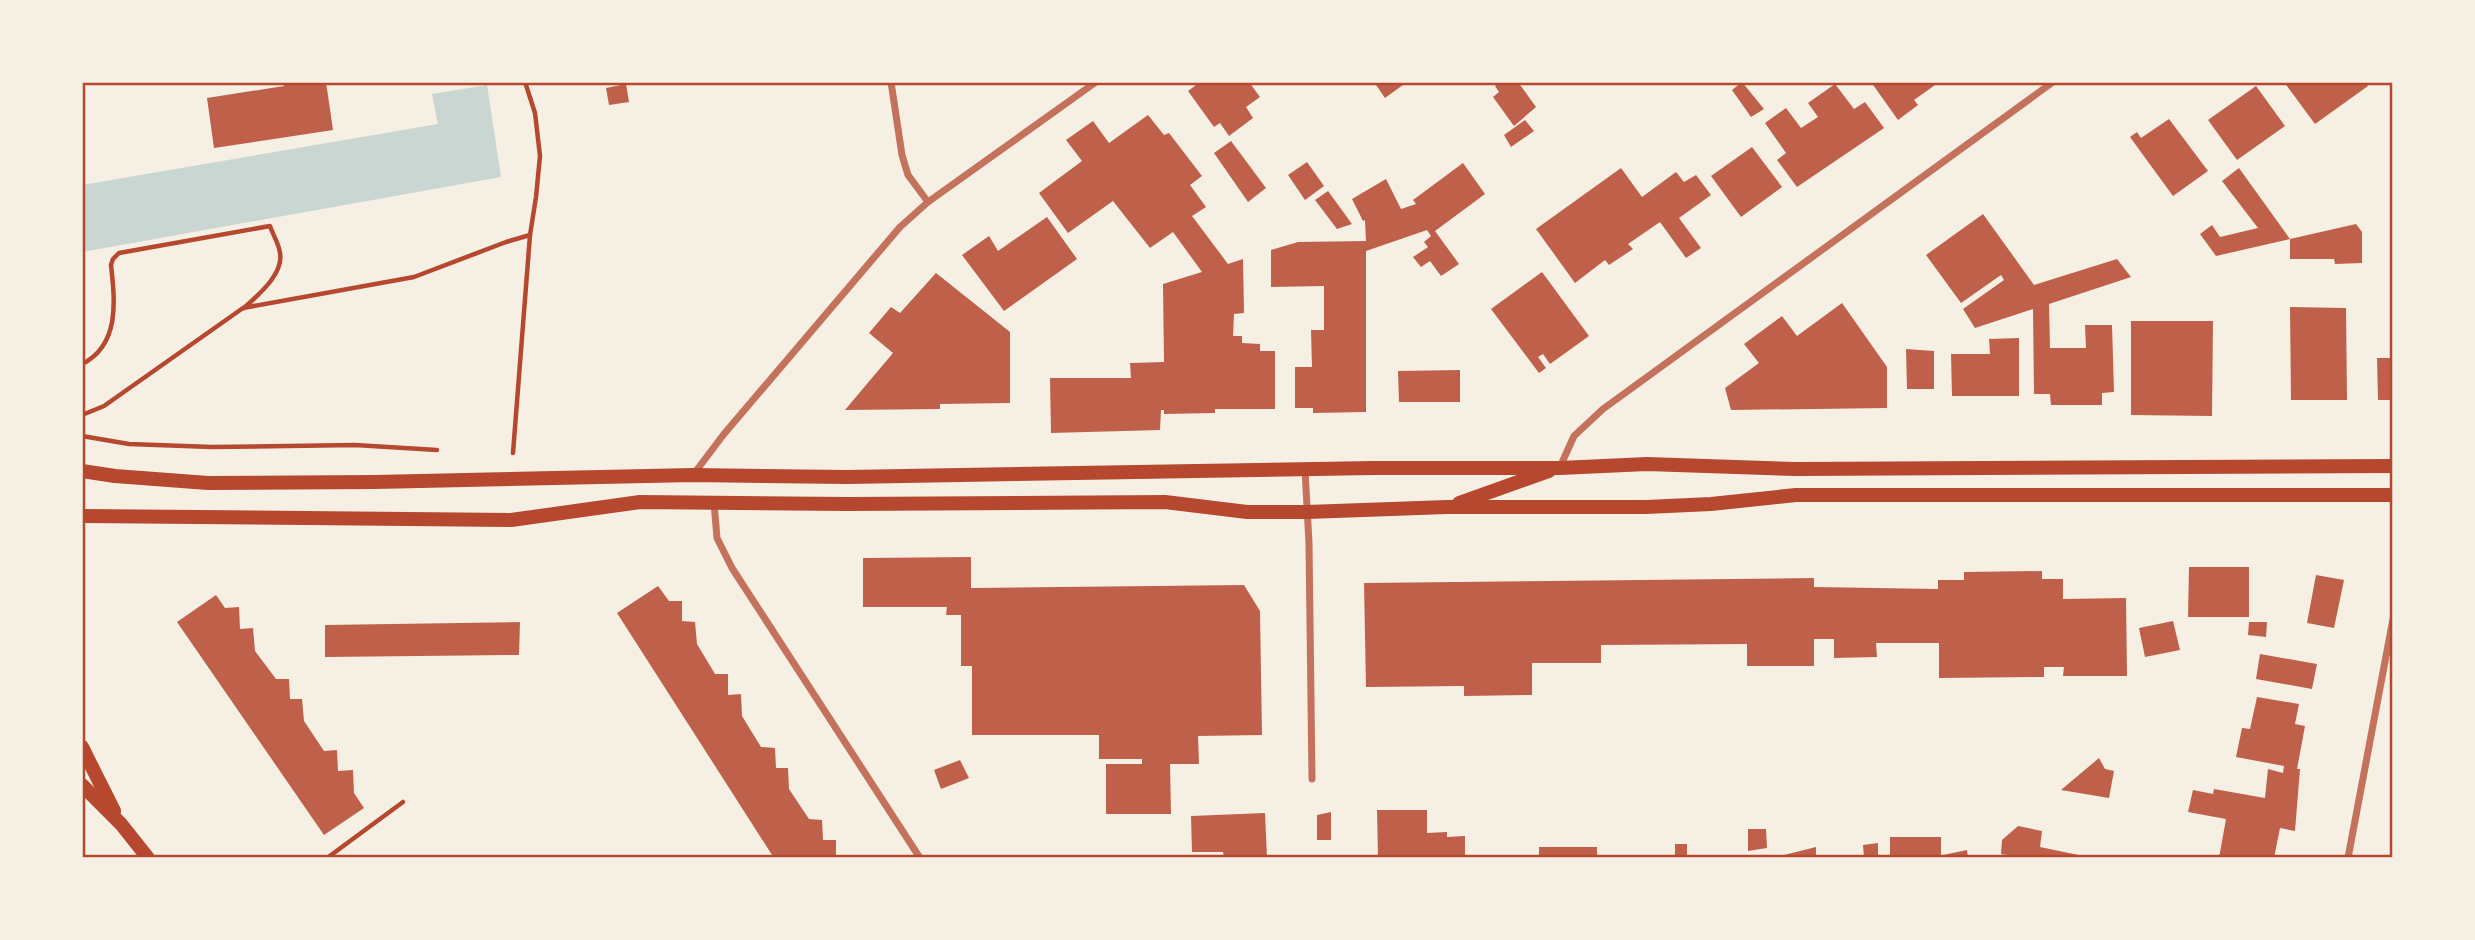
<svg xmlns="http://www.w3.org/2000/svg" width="2475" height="940" font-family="Merriweather,serif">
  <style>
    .water { fill: #c9d6d2 }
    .building { fill: #bf614a }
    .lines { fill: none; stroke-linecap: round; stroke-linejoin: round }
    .path { stroke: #b5482f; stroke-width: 4.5 }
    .minor { stroke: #c5725c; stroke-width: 7 }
    .secondary { stroke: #b5482f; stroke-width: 14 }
    .neatline { fill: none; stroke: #b5482f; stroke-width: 2.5 }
  </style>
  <rect width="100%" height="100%" fill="#f6efe4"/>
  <!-- water -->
  <path class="water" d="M487,85L501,177L82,252V185L438,124L432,94Z"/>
  <!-- building -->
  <g class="building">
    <path d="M283,82H326L333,130L214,148L207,98L284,86Z"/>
    <path d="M1200,82H1249L1260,97L1246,107L1253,118L1229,136L1220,123L1214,127L1188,91Z"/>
    <path d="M1374,82H1407L1385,98Z"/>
    <path d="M1501,82H1518L1536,107L1514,126L1493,97L1499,92L1495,86Z"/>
    <path d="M1742,82L1764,109L1751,117L1732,90Z"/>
    <path d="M1871,82H1933L1935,85L1914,100L1918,105L1898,120Z"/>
    <path d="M2284,82H2365L2368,86L2315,124Z"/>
    <path d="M626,84L629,102L609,105L606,88Z"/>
    <path d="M1835,84L1854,109L1865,102L1884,128L1797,187L1777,160L1786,153L1765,123L1786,108L1801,128L1818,117L1808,103Z"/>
    <path d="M2256,86L2285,126L2237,160L2208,120Z"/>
    <path d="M1148,115L1164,135L1169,133L1202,176L1190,185L1206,207L1192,216L1228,264L1243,259L1244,313L1234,314L1233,336H1242V343L1260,344V351H1275V409H1215V413L1164,414V410H1161L1160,430L1051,433L1050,378H1131L1130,363L1164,362L1163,284L1202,272L1173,232L1150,248L1113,201L1068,233L1039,193L1082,161L1066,140L1093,121L1109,143Z"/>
    <path d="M2169,119L2208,171L2173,196L2130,137L2137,132L2141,138Z"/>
    <path d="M1525,120L1534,131L1511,147L1504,135Z"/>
    <path d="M1231,141L1266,188L1248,202L1214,153Z"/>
    <path d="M1752,147L1782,187L1741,217L1711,176Z"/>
    <path d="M1307,162L1324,186L1305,200L1288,175Z"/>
    <path d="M1463,163L1485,194L1435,231L1459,264L1441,276L1430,261L1421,267L1413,257L1428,247L1424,242L1431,236L1427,230L1366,251V412L1313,413V408H1295V367H1312L1311,330H1324V286L1271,287V250L1298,242L1366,241L1365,220L1363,221L1352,199L1386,179L1401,209L1416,204L1413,200Z"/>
    <path d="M1621,168L1642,197L1676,172L1684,182L1696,175L1711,195L1679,218L1701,248L1686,258L1660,222L1628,244L1633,249L1609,265L1605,260L1575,283L1536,229Z"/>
    <path d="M2239,168L2290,239L2356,224L2362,232V263L2335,264L2334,259H2290V239L2216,256L2200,234L2212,225L2220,237L2258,228L2222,181Z"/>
    <path d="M1328,191L1352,224L1337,229L1315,200Z"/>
    <path d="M1983,214L2034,285L2117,259L2131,277L2049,304L2050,348H2086L2085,325H2112L2114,392L2102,393V405H2051L2050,394H2034L2033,309L1975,328L1963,309L2004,280L2001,275L1961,303L1926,255Z"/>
    <path d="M1047,217L1077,259L1004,311L962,255L989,236L998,251Z"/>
    <path d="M1542,272L1589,336L1550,364L1543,354L1538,357L1546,368L1539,373L1491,309Z"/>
    <path d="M936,273L1010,332V403L940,404V409L845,410L893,353L869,333L891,307L900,313Z"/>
    <path d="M1842,303L1887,367V408L1731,410L1725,388L1759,363L1744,344L1782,316L1797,336Z"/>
    <path d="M2290,307L2346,308L2347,400H2291Z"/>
    <path d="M2131,321H2213L2212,416L2131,415Z"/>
    <path d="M2019,338V396H1952L1951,354H1990L1989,339Z"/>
    <path d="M1906,349L1934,351V389H1907Z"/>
    <path d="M2377,358H2393V400H2378Z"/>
    <path d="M1460,370V402H1399L1398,371Z"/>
    <path d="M971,557V588L1244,585L1260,611L1262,735L1198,736L1199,764H1170L1171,814H1106V764H1142V759H1099V735H972V666H961V615H946L947,607H863V558Z"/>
    <path d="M2189,567H2249V617H2188Z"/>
    <path d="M2042,571V579H2063V599L2126,598L2127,676H2063L2064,667H2044V677L1939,678V643H1876L1877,657L1834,658V639H1814V666H1747V644L1601,645V663H1532V695L1464,696V686L1366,687L1364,583L1814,578V587L1938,589V580H1964V572Z"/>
    <path d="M2316,575L2344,580L2334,628L2307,623Z"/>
    <path d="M658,586L669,601H682V621L695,622L697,644L715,674H728V695L741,694L742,716L761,747L775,748L776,768H788L789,789L809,819L822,820L823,840H836V858H774L617,613Z"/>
    <path d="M216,595L225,608L239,607L240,629L253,628L255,651L276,679H289L290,699H302L304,721L324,751L337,750L338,771L353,770L354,793L364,808L324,835L177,622Z"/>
    <path d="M2173,621L2180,650L2145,657L2139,628Z"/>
    <path d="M520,622L519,655L325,657V625Z"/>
    <path d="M2249,622H2267L2266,637L2248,635Z"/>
    <path d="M2260,654L2317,664L2312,689L2256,679Z"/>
    <path d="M2257,697L2299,704L2295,724L2305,726L2297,769H2300L2295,831L2280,828L2274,858H2219L2226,819L2188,812L2193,790L2213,794L2214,789L2265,798L2268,769L2283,773L2284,766L2236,757L2242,728L2250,729Z"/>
    <path d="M2099,758L2105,769L2114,771L2109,798L2061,790Z"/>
    <path d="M960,760L969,778L941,789L934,770Z"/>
    <path d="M1377,810H1427V833L1447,832V837L1465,836V858H1378Z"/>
    <path d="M1331,812V840H1317V815Z"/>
    <path d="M1265,813L1267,858H1224L1223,852H1192L1191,816Z"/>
    <path d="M2018,826L2042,831L2040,847L2093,858H2025L2001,854L2002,840Z"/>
    <path d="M1748,829H1766L1767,848L1748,851Z"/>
    <path d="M1890,837H1941V856L1890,858Z"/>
    <path d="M1878,843V858H1864L1863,845Z"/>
    <rect x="1675" y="844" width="12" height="14"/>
    <rect x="1539" y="847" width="58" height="11"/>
    <path d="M1816,847V858H1777L1776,857Z"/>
    <path d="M1967,850L1968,858H1943V855Z"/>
  </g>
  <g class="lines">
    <!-- path -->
    <g class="path">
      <path d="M82,301V308"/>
      <path d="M82,364C120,345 115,301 111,265L113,259L119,253L270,226C273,235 279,244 280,253C284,274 258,295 244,308"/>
      <path d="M82,415L104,406L243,308L414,277L506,242L530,235"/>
      <path d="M82,436L129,444L212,447L355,445L437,450"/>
      <path d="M513,453L530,235L536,197L540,156L535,113L525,82"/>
      <path d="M327,858L403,802"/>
    </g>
    <!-- minor -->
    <g class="minor">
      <path d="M891,82L902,155L908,175L928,202"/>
      <path d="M1560,467L1574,436L1603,409L2053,82"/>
      <path d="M1305,470L1309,543L1312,779"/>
      <path d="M693,475L724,434L900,227L928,202L1096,82"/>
      <path d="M714,503L717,538L732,568L920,858"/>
      <path d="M2348,858L2393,619"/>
    </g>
    <!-- secondary -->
    <g class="secondary">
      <path d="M82,471L115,476L208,483L375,482L693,475L847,477L1374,468H1560L1647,464L1795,469L2393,466"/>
      <path d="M1459,503L1549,471"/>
      <path d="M82,516L511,520L640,502L847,504L1165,502L1247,512H1307L1447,507H1646L1711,504L1796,495H2393"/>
      <path d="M82,747L114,811"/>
      <path d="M82,785L121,824L148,858"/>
    </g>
  </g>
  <!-- border -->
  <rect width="2475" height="940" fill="none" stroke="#f6efe4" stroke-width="168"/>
  <rect x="84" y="84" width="2307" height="772" class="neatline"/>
</svg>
